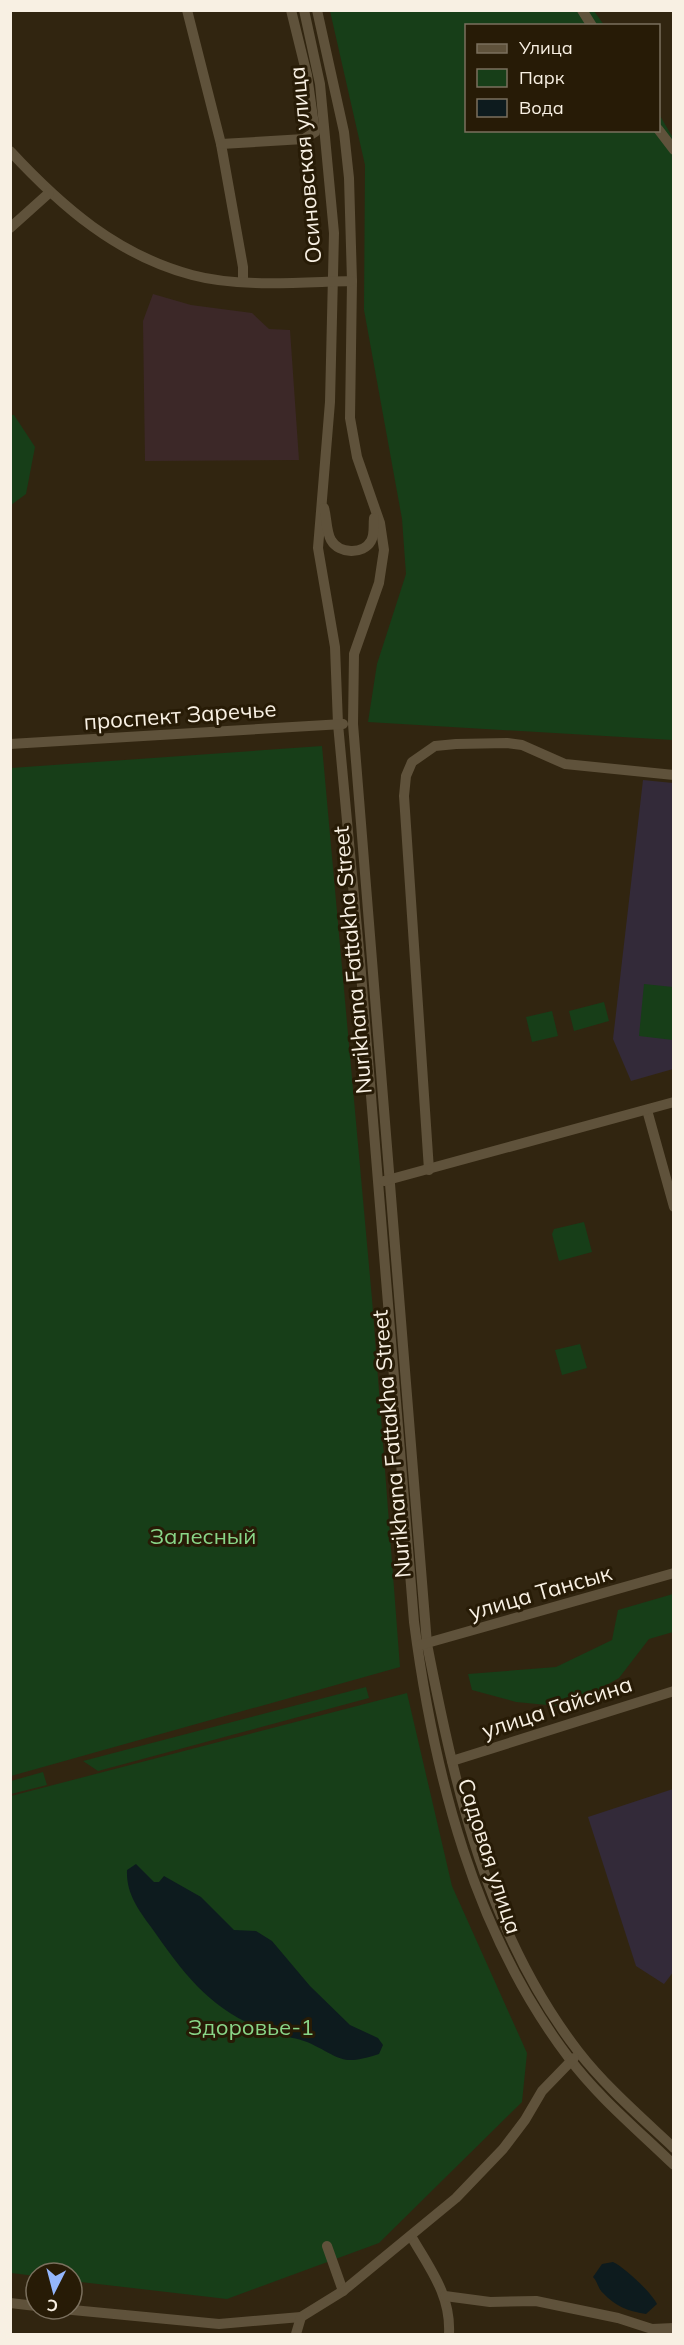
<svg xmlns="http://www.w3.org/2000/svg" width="684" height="2345" font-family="Mulish,sans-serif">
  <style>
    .education { fill: #332a39 }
    .medical { fill: #3c2828 }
    .green { fill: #173e18 }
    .water { fill: #0d1b1e }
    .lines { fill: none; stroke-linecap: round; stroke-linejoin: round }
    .minor { stroke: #5f523b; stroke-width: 10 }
    .labels { text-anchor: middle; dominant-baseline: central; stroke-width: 6; stroke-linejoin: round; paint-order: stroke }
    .street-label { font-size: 22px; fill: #f8f0e3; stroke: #271b06 }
    .park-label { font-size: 22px; fill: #89d688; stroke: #271b06 }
  </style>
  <rect width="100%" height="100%" fill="#312510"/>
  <!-- education -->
  <g class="education">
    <path d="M643,780L673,783V1069L631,1081L613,1039Z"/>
    <path d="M673,1789L674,1971L664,1984L636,1966L588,1817Z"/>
  </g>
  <!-- medical -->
  <path class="medical" d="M153,294L191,305L252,313L269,329L290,330L299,460L145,461L143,321Z"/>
  <!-- green -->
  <g class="green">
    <path d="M330,11H594L604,25L466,26V130H658L659,114L673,138V740L368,722L377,664L406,574L402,519L364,310L365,165Z"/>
    <path d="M10,415H14L35,447L26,494L11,505Z"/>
    <path d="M322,746L372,1299L400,1667L11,1776V768Z"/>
    <path d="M644,984L673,987V1040L639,1036Z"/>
    <path d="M604,1002L609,1021L574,1031L569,1011Z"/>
    <path d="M552,1011L558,1036L532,1042L526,1017Z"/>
    <path d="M584,1222L592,1252L559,1261L552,1234L554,1229Z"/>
    <path d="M580,1344L587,1368L562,1375L555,1350Z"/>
    <path d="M673,1594V1632L649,1639L619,1678L568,1707L516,1702L472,1690L468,1674L556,1667L612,1640L618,1610Z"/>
    <path d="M366,1687L369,1698L98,1771L83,1761Z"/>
    <path d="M407,1693L452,1886L527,2053L522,2102L379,2243L227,2299L72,2281V2273H36V2276L11,2273V1796Z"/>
    <path d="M43,1772L47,1785L11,1794V1781Z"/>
  </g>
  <!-- water -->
  <g class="water">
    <path d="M136,1864L154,1882H159L164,1876L201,1897L234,1930L256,1931L272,1941L310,1986L350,2025L378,2038L383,2045L379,2054C339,2067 341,2057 307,2042C297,2038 286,2037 276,2034C213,2014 187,1978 151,1927C138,1909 126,1893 127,1870Z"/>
    <path d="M613,2262C624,2267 652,2293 657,2304L646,2314C627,2311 615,2306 603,2293C598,2289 598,2282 593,2277L602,2264Z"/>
  </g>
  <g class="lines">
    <!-- minor -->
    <g class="minor">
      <path d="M187,10L221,144L243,267V281"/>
      <path d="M304,10L320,84L334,233L330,402L318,548L335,647L338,724L360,961L414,1622C434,1775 474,1933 569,2058C598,2097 639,2131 674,2165"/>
      <path d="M317,10L344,132L349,178L352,281L350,418L357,457L380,523L384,550L379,583L354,654L353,724L427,1644C455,1787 487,1933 578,2051C605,2086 641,2117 674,2148"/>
      <path d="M582,10L592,26"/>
      <path d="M658,129L674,150"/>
      <path d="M221,144L304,139L315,132L307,75L291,10"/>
      <path d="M10,151C62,207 117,255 192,275C240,288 303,282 352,281"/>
      <path d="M10,228L49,193"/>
      <path d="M324,508C327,518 326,531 331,540C339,554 363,555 371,541C375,534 373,526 374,518"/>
      <path d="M10,744L343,724"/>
      <path d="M647,1110L674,1207"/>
      <path d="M429,1170L404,796L406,776L412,762L435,746L456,744L507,743L522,745L565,764L674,775"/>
      <path d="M384,1181L674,1102"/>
      <path d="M420,1645L674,1573"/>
      <path d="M452,1761L674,1691"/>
      <path d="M411,2236C430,2269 451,2295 449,2334"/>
      <path d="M327,2246L343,2291"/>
      <path d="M445,2296L490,2302L536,2301L618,2318L652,2329L674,2328"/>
      <path d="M10,2303L36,2306"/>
      <path d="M62,2309L219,2324L301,2317L343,2291L456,2198L503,2149L525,2120L542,2091L574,2058"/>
      <path d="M296,2334L301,2317"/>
    </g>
  </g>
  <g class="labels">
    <!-- street labels -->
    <g class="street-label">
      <text transform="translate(305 165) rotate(-95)">Осиновская улица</text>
      <text transform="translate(180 715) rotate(-4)">проспект Заречье</text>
      <text transform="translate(352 960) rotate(-95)">Nurikhana Fattakha Street</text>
      <text transform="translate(391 1444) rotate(-95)">Nurikhana Fattakha Street</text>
      <text transform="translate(540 1592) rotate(-16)">улица Тансык</text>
      <text transform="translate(557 1707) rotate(-18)">улица Гайсина</text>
      <text transform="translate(490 1856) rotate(72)">Садовая улица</text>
    </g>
    <!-- park labels -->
    <g class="park-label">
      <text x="203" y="1536">Залесный</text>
      <text x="251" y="2027">Здоровье-1</text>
    </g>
  </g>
  <!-- border -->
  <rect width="684" height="2345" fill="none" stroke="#f8f0e3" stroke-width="24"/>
  <!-- legend -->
  <rect x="465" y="24" width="195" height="108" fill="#271b06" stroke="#7b705e" stroke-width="1.5"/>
  <rect x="477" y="44" width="30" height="9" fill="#5f523b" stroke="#7b705e" stroke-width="1.5"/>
  <text x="519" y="54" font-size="18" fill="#f8f0e3">Улица</text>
  <rect x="477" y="69" width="30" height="18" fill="#173e18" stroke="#7b705e" stroke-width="1.5"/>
  <text x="519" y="84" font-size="18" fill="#f8f0e3">Парк</text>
  <rect x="477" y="99" width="30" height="18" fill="#0d1b1e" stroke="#7b705e" stroke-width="1.5"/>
  <text x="519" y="114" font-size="18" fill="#f8f0e3">Вода</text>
  <!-- north arrow -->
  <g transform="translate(54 2291) rotate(186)"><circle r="28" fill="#271b06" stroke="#7b705e" stroke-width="1.5"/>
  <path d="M0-4.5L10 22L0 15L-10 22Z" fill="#94b7fd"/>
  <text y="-9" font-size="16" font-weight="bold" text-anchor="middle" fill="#f8f0e3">С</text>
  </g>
</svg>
